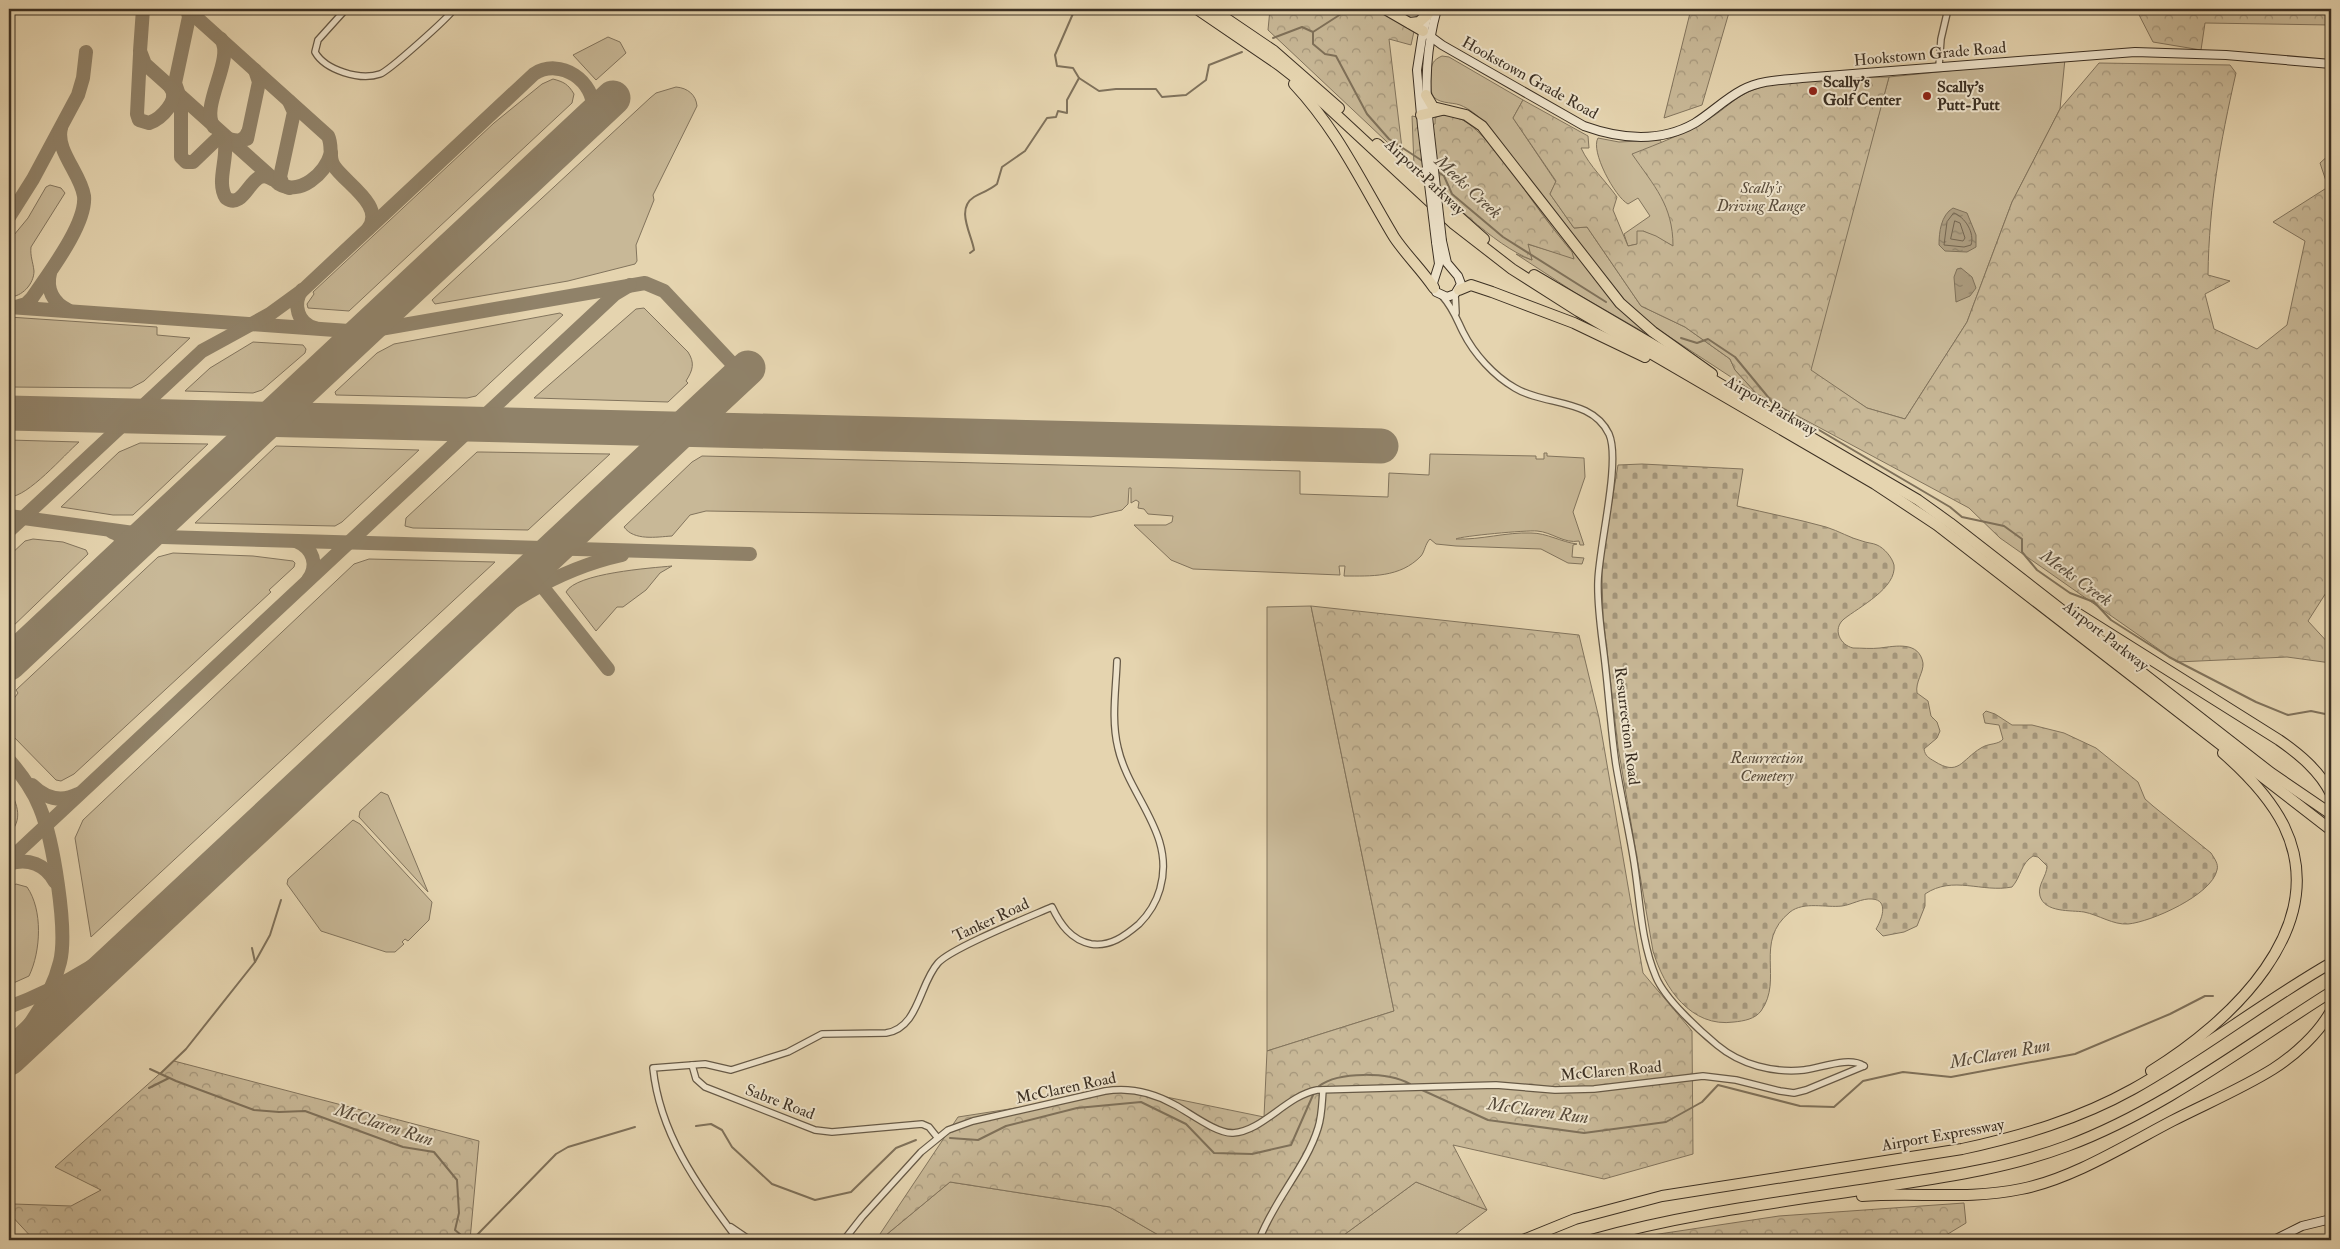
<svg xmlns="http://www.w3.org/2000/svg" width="2340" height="1249" font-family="'IM FELL Double Pica',serif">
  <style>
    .grass { fill: #c8b897; stroke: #82745d }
    .forest { fill: url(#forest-crowns); stroke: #82745d }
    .cemetery { fill: url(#cemetery-stones); stroke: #82745d }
    .water { fill: url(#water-ripples); stroke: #7f715a }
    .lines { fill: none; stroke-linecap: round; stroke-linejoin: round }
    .shore { stroke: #746651; stroke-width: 1 }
    .stream { stroke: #7f715a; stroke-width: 2 }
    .taxiway { stroke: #908269; stroke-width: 14 }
    .runway { stroke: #908269; stroke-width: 35 }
    .street-casing { stroke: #665946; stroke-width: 8 }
    .secondary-casing { stroke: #3c3023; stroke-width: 10 }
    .highway-casing { stroke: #3c3023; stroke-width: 12 }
    .street { stroke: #eee3cb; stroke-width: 5.5 }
    .secondary { stroke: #eee3cb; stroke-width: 8 }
    .highway { stroke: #e5d4af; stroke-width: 10 }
    .secondary-bridge-casing { stroke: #3c3023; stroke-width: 10; stroke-linecap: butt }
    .secondary-bridge { stroke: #eee3cb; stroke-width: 8 }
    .poi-dot { fill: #8f2418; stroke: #eee3cb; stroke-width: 2 }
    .labels { text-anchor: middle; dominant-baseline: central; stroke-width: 4; stroke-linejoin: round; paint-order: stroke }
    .street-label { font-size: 16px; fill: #3c3023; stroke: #eee3cb }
    .poi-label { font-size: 16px; font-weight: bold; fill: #3c3023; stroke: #eee3cb; text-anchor: start }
    .park-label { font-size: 16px; font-style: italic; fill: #584b3a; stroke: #eee3cb }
    .water-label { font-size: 18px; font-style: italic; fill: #584b3a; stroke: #eee3cb }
  </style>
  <defs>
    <pattern id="forest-crowns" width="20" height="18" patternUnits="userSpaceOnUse" patternTransform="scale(1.25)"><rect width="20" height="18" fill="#c8b897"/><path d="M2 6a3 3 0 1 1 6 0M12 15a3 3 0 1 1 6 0" fill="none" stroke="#a4967b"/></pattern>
    <pattern id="cemetery-stones" width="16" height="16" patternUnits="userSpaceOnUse" patternTransform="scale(1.25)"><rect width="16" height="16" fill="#c8b897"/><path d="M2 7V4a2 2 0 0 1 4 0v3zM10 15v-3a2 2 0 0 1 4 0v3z" fill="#a4967b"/></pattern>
    <pattern id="water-ripples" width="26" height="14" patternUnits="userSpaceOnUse" patternTransform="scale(1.25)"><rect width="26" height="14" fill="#ac9c7f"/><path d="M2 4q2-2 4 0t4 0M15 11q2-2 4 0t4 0" fill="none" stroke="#8d8068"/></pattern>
  </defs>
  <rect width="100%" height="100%" fill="#e5d4af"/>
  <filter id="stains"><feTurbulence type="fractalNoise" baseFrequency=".004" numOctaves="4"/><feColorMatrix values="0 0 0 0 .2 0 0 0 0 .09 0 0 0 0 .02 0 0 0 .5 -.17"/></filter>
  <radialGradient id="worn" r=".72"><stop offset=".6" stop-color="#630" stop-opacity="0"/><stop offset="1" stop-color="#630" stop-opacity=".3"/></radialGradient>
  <!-- grass -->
  <g class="grass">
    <path d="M608,37L620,42L626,53L596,80L573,55Z"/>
    <path d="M1442,56L1449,57L1523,100L1513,118L1556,182L1550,194L1574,228L1587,227L1641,306L1685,327L1730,359L1735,370L1757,394L1659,330L1629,305L1593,263L1485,123C1478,116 1470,109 1460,105C1452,102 1436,104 1432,94C1430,88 1431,80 1431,74C1431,64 1433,60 1442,56Z"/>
    <path d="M2065,59L2060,109L2012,202L1967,322L1905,419L1867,408L1811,371L1673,246L1643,231L1638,244L1628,246L1624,234L1650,216L1638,198L1628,204C1615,197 1590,151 1598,138L1619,142L1660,140L1663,145V200L1670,214L1864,168L1889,77Z"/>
    <path d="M553,79C564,82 568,84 574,94L572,103L349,311L308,308L307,304L314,294L313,292L494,123L542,84Z"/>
    <path d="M676,87C688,88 696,95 697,106L653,195L654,200L636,245L637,261L635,264L568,281L435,304L432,300L650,98L656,93Z"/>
    <path d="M1506,164L1616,305L1652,337L1574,292L1516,254L1532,260L1527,244L1574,258Z"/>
    <path d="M50,185L61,188L65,193L31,247C30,256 33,262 34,271C34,284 22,297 9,297V241L28,218L46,187Z"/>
    <path d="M644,308L688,352C695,363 693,370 686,381L688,383L668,402L534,398L636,309Z"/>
    <path d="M560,313L563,315L476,396L467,398L336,395L335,392L377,353L394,344Z"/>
    <path d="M9,317L157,327V335L190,338L144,381L131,388L9,387Z"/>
    <path d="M253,342L303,345L306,349L305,353L262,390L253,393L185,391L210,368Z"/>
    <path d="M9,440L79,442C64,455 28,497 9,497Z"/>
    <path d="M140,443L208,444L133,515H113L61,507L119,452Z"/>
    <path d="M276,446L419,450L342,522L335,526L195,523Z"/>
    <path d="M477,452H481L610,454L528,530L413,528L405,526L406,518Z"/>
    <path d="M1544,453H1547V456L1584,458L1585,477L1573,512L1584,545H1580L1579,541C1564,544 1552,532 1537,531C1527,530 1461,536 1456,539C1481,540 1506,532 1531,533C1547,533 1561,542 1577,544L1573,545L1572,557L1584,558L1582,564L1568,563L1541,549L1456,546L1436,544L1430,539C1425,544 1425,551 1421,556C1400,578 1371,576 1344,576L1345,566H1339L1340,575L1193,569L1171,560L1134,525H1166L1172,522L1173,516L1148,514L1144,509L1138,508L1139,502L1136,500L1131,503V488H1129L1128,504L1122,510L1091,517L706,511L690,515L672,536C656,537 634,541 624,527L692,462L702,456L1300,471V494L1388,497L1389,473L1429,475L1430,454L1536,456V459H1544Z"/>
    <path d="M33,539L63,542L86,550L88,554L9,630V556L25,541Z"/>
    <path d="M173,553L253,556L293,561L295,563L294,567L269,590L271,592L74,774L61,781L56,780L11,734C6,719 8,705 18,693L16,690L158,557Z"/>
    <path d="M369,559L495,562L91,937L75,838L83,820L354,564Z"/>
    <path d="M672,566L660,573L646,590L623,607H617L596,631L566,592C576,573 651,568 672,566Z"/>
    <path d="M1311,606L1394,1011L1267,1051V607Z"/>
    <path d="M9,789C18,805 23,820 9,834Z"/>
    <path d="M381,792L388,795L428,892L359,817L360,811Z"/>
    <path d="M353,820L360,824L432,902L429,920L408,941L405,939L402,942L404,944L395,952H386L321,931L287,884L288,879Z"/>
    <path d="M16,884L27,887C43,910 41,951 29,976L9,985V888Z"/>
    <path d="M950,1182L1110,1207L1167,1240H880Z"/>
    <path d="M1416,1182L1487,1210L1448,1240H1337Z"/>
  </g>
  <!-- forest -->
  <g class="forest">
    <path d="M1270,9H1419L1411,45L1389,39L1403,157L1268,30Z"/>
    <path d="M1691,9H1730L1702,105L1664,118Z"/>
    <path d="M2136,9H2331V25L2205,23L2201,50L2153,42Z"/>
    <path d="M2099,63L2230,65L2236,73C2220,144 2209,203 2208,275L2230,281L2205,294L2214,329L2257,349L2287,325L2305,241L2273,222L2328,187L2320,163L2331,153V585L2308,621L2331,646V663L2287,657L2177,662L2000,538L1969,508L1757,394L1735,370L1730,359L1685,327L1641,306L1587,227L1574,228L1550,194L1556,181L1513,118L1523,100L1588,136L1589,148H1581C1590,167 1605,180 1617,197L1613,210L1628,246L1637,244V231H1643L1656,236L1673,246C1673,205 1654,186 1632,154C1660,143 1687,133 1712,117C1723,110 1734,99 1746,93C1786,74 1845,78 1889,77L1811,370L1867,408L1905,419L1967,322L2012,202L2060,109Z"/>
    <path d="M1412,116L1417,117L1420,127L1435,124V118C1466,96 1520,184 1534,203C1546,220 1559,236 1572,252L1574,259L1528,244L1532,260C1493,245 1444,195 1414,165Z"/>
    <path d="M1311,606L1579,635L1599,718L1643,973L1692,1031L1693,1154L1604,1179L1453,1145L1487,1210L1416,1182L1337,1240H1167L1110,1207L950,1182L880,1240H876L958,1117L1132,1090L1264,1117L1267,1051L1394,1011Z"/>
    <path d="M174,1061L479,1141L470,1240H34L9,1213V1208L14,1204L71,1206L101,1190L55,1167Z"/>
    <path d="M1964,1203L1966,1223L1938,1240H1631L1639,1237L1779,1216Z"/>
  </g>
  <!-- cemetery -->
  <path class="cemetery" d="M1642,464L1743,469L1737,506C1767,513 1797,519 1826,527C1839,531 1850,538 1862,541C1867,543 1873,543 1877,545C1884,548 1892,557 1894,565C1897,588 1859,607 1844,619C1832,629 1840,645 1853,648C1862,648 1871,649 1880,648C1896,646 1919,641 1923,663C1924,672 1915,682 1917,693L1928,701L1931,716L1937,722L1940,731L1937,738L1924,749C1925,756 1929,758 1934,761C1959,777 1961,760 1981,748C1988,743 1999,745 2003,739L1999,725L1985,723L1983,714L1986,711L1995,714L2012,725H2032L2064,733L2096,748L2138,782L2145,799L2153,806L2211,853C2214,858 2219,864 2217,870C2212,895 2151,922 2128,924C2113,925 2099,915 2084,912C2071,910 2045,913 2040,896C2037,885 2047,876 2047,866L2038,857L2033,856C2021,863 2021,877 2012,887C1982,893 1953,875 1925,894V906L1917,926L1904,932L1883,936L1876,929C1881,921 1890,900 1872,899C1862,898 1851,905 1842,906C1826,908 1804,901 1790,912C1753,942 1784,979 1761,1011C1755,1019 1744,1021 1734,1022C1691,1028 1664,988 1653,951L1618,747L1603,616L1602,574L1604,548L1618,465Z"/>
  <!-- water -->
  <g class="water">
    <path d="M1953,208L1967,213L1976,235V247L1967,252L1945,251L1939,245C1939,232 1941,215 1953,208Z"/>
    <path d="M1961,268L1972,277L1976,288L1970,296L1956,302L1954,277L1957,269Z"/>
  </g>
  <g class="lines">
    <!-- shore -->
    <g class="shore">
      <path d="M1954,213C1965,217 1975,233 1971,245L1964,247L1944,245L1947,222Z"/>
      <path d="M1955,221L1960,223L1965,238L1963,241L1951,239Z"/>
    </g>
    <!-- stream -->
    <g class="stream">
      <path d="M1075,9L1055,55L1057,66L1073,68L1079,78L1099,91L1116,89H1156L1162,97L1186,95L1206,80L1209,65L1242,52"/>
      <path d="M1313,32L1341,14"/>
      <path d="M1273,38L1302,27L1313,32V44L1325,54L1336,56L1367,114L1389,139L1424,162"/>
      <path d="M1438,172L1444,176L1452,194L1503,237L1606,302"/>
      <path d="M970,253L974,250C972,235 955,209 974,197C981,193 990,190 997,184L1002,167L1025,151L1047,118L1056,117L1058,111L1067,113V100L1079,78"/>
      <path d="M1681,338L1697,343L1708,339L1735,357L1773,403L1950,507L1962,517L2004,526L2022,539V552L2037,570L2070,593L2094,602L2111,620L2169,657L2256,702L2288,715L2311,711L2330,715L2331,717"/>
      <path d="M252,948L255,962"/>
      <path d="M150,1069L176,1081L254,1110L279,1112L305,1111L403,1147L434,1152L457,1180L459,1213L455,1230L461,1235L476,1236L556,1154L568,1147L635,1127"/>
      <path d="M161,1073L186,1049L255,962L270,935L281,900"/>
      <path d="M1319,1086C1339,1071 1388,1072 1410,1084"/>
      <path d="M149,1088L169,1078"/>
      <path d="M1422,1090L1488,1120L1584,1133L1666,1122L1702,1102L1718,1085L1800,1106L1834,1107L1863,1081L1903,1072L1951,1077L2075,1054L2170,1014L2205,996H2213"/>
      <path d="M696,1126L711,1124L722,1130L732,1147L772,1184L815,1200L851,1192L896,1148L916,1140"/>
      <path d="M950,1138L978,1140L1006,1126L1077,1108L1141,1102L1186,1124L1214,1153L1252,1154L1291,1145L1313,1095"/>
    </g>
    <!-- taxiway -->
    <g class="taxiway">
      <path d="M143,9L140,51L145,64L279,184C300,196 325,174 331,153"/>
      <path d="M187,9L328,136C333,146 328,157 334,166C345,183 386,206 368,229"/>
      <path d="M187,9L189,17L175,83L181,101V157L186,162H193L218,138C230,136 241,148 248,132"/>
      <path d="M140,54L137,114L139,120L149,123C161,119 181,99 170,87"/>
      <path d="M214,127C199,107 235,59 221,39"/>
      <path d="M220,132C234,149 214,179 226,198C246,212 251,164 272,179"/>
      <path d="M247,139L259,82L255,70"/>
      <path d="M289,188L283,185L280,177L294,112L289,101"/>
      <path d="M9,217L33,179L78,95L83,78L86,52"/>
      <path d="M50,273C46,289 53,303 68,310"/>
      <path d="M302,290C292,304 298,324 315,328"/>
      <path d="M9,307L363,332L645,283L664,291L742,374"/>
      <path d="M16,307L26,304L32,298C48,274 87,224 84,196C81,174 55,150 61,128"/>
      <path d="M9,417L24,415"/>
      <path d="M9,516L163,537L750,554"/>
      <path d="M9,531L202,351L270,314L303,290L534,74C560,57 596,81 593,112L578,131"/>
      <path d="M112,532C129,538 125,552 115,563"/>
      <path d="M136,534L148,531L159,522"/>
      <path d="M296,541C313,548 319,565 308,580"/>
      <path d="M530,571L608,669"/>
      <path d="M447,649C501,607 554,570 622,555"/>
      <path d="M9,760C22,775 33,790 40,808C53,839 68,930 60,962C52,995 31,1025 9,1050"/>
      <path d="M32,785C45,798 60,803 78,794"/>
      <path d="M9,860L615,294L630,285"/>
      <path d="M9,864C28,857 46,865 55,882"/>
      <path d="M9,1007C69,985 119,952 167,910"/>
    </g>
    <!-- runway -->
    <g class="runway">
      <path d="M9,413L1381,446"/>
      <path d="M9,663L613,98"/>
      <path d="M9,1058L748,368"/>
    </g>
    <!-- street casing -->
    <g class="street-casing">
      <g id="street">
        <path d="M346,9L318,40L315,52C325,70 360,81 380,74C389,71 449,17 454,9"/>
        <path d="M1939,66L1941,39L1948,9"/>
        <path d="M1455,294L1456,313"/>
        <path d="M1443,297C1453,308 1457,320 1463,332C1474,354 1494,376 1515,388C1545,406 1592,398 1609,434C1621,461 1599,546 1598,581C1597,608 1602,636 1605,663C1609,697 1611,731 1616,765C1621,795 1628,826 1633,856C1640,895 1640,940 1656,977C1665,999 1699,1030 1717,1045C1741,1065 1773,1073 1804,1070C1821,1068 1849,1056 1864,1066"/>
        <path d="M692,1065L705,1064L731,1070L788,1052L822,1034L886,1033C919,1028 919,984 938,963C951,948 1029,917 1052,907C1060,924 1071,940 1091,944C1110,947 1125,936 1139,924C1149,914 1156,903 1160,889C1176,834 1129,797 1118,748C1111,720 1116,689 1117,661"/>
        <path d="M731,1227L750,1240"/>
        <path d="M738,1240C699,1187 660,1136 653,1068L692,1065L696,1079L705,1087L815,1130L832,1132L922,1124L929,1127L937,1137"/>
        <path d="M844,1240L862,1217L921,1152L948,1130L973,1121L1105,1091C1129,1087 1154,1093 1175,1105C1190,1113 1217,1134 1233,1133C1263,1131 1286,1096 1317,1090L1496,1085L1555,1090L1594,1089L1703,1076L1736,1080L1780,1091L1794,1093L1806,1090L1864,1066"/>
        <path d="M1259,1240C1274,1200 1306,1167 1318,1128C1322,1116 1322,1102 1323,1090"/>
      </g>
    </g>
    <!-- secondary casing -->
    <g class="secondary-casing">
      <g id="secondary">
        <path d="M1423,31L1442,45L1584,126C1620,139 1660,143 1695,123C1711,113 1725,99 1742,90C1760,80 1782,80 1802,78L2135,52L2226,55L2331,64"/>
        <path d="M1422,126L1417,70L1422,38L1429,9"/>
        <path d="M1429,126C1424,85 1426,48 1437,9"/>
        <path d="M1436,242L1439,264L1433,283L1436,292L1447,297L1455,294L1461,284L1458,276L1447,263L1442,241"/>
        <path d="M2274,1240L2302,1226L2331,1219"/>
      </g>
    </g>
    <!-- highway casing -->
    <g class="highway-casing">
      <g id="highway">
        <path d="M1197,9L1279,65L1302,83L1454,224L1512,269L1578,311L1875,484L1937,525L2331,830"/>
        <path d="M1212,9L1274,51L1339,108"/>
        <path d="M1385,9L1423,31"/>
        <path d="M1410,23L1419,22L1428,14"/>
        <path d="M1294,84C1338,131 1361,182 1394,237C1406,255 1422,270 1434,288"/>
        <path d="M1426,95L1433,107L1466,115L1482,126L1620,303L1653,332L1712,374"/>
        <path d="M1421,115L1442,110"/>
        <path d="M1377,144L1484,239"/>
        <path d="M1534,275L1918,500L1950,523L2271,773L2331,814"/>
        <path d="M1459,290L1471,285L1492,292L1574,323L1645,357"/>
        <path d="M2077,613L2279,740C2299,754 2320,771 2331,794"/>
        <path d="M2151,1071C2229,1023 2333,928 2284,826C2270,798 2247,774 2223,753"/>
        <path d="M1862,1196C1915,1192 1969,1200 2021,1189C2072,1179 2126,1145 2172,1121C2205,1104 2241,1089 2273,1069C2295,1055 2318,1034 2331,1011"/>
        <path d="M1523,1240L1575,1219L1662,1196L1962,1149C2022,1136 2079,1119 2133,1089C2201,1051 2263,1002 2331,963"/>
        <path d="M1591,1240C1690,1212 1792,1201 1893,1185C1952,1176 2011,1167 2067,1146C2163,1110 2245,1046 2331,992"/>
      </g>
    </g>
    <!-- street -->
    <use href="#street" class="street"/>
    <!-- secondary -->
    <use href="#secondary" class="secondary"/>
    <!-- highway -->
    <use href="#highway" class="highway"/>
    <!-- secondary-bridge casing -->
    <g class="secondary-bridge-casing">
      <g id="secondary-bridge">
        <path d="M1422,126L1436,242"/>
        <path d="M1429,126L1442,241"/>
      </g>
    </g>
    <!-- secondary-bridge -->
    <use href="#secondary-bridge" class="secondary-bridge"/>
  </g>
  <!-- markers -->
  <g class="poi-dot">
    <circle cx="1813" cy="91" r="5"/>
    <circle cx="1927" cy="96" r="5"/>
  </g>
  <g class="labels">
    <!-- street labels -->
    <g class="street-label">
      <text transform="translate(1930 54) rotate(-5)">Hookstown Grade Road</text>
      <text transform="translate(1530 78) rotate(29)">Hookstown Grade Road</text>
      <text transform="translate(1425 177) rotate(43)">Airport Parkway</text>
      <text transform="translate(1771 406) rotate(30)">Airport Parkway</text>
      <text transform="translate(2106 636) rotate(38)">Airport Parkway</text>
      <text transform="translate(1627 726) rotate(83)">Resurrection Road</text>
      <text transform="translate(991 920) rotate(-25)">Tanker Road</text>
      <text transform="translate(1611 1071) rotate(-5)">McClaren Road</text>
      <text transform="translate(1066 1088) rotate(-12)">McClaren Road</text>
      <text transform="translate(780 1102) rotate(21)">Sabre Road</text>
      <text transform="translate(1943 1135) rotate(-10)">Airport Expressway</text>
    </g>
    <!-- poi labels -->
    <g class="poi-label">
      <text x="1823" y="82">Scally's<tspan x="1823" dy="18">Golf Center</tspan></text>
      <text x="1937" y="87">Scally's<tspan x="1937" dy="18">Putt-Putt</tspan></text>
    </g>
    <!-- park labels -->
    <g class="park-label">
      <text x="1761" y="188">Scally's<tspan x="1761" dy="18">Driving Range</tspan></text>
      <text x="1767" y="758">Resurrection<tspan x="1767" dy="18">Cemetery</tspan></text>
    </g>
    <!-- water labels -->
    <g class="water-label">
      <text transform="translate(1468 187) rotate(43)">Meeks Creek</text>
      <text transform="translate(2076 578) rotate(36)">Meeks Creek</text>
      <text transform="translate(2000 1054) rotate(-10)">McClaren Run</text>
      <text transform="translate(1538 1111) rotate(8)">McClaren Run</text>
      <text transform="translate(384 1125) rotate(18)">McClaren Run</text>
    </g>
  </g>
  <!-- margin -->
  <rect width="2340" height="1249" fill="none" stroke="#e5d4af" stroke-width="30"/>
  <rect x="10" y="10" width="2320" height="1229" fill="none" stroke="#3c3023" stroke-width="2.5"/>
  <rect x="15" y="15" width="2310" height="1219" fill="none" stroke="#3c3023"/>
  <rect width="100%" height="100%" filter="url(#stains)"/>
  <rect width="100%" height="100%" fill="url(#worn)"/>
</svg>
